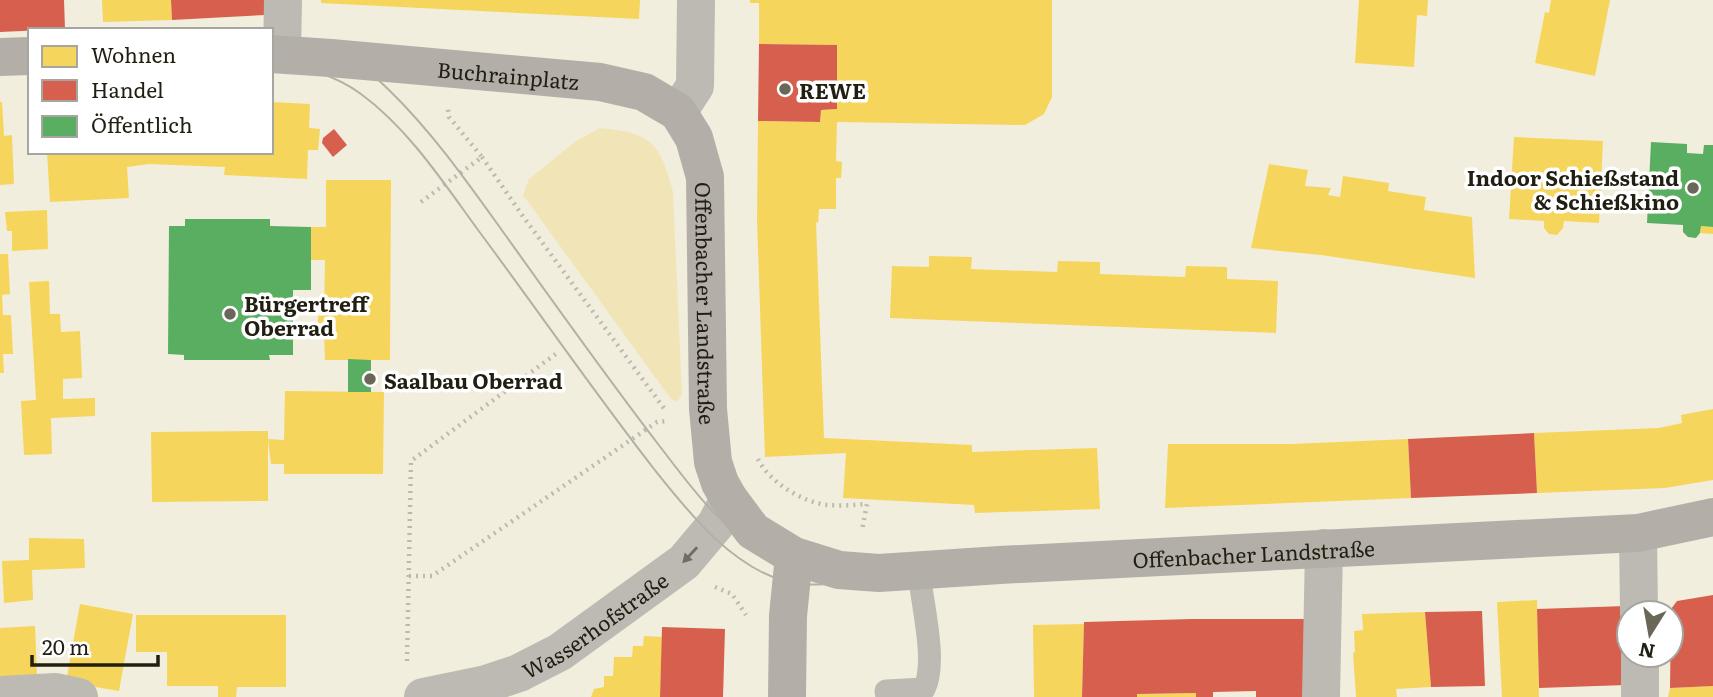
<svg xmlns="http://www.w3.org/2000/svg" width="1713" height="697" font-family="Literata,serif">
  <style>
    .green { fill: #f1e5b8 }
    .homes { fill: #f6d55c }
    .shops { fill: #d6604d }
    .public { fill: #5aae61 }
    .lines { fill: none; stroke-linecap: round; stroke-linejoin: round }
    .path { stroke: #bcb9b2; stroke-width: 4.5; stroke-dasharray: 2 5; stroke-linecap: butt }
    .lane { stroke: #bdbab4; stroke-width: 23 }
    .street { stroke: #bdbab4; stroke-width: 38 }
    .secondary { stroke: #b3afa8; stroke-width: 38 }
    .tram { stroke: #b3b0a6; stroke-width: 2 }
    .oneway { fill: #6f6c63 }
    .poi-dot { fill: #6a6759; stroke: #fff; stroke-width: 2.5 }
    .labels { text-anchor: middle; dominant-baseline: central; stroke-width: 7; stroke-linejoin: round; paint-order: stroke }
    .street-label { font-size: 21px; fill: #211e12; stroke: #fff }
    .poi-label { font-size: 21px; font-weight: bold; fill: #211e12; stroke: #fff; text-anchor: start }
  </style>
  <rect width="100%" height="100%" fill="#f2eedd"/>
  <!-- green -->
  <path class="green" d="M600,128C652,133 660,143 673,192L682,394L677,402L671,399L523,195L529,179L576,141Z"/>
  <!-- homes -->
  <g class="homes">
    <path d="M102,0H171L172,20L103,22Z"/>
    <path d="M321,0H640L639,19L321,3Z"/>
    <path d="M750,0H1052V97L1044,114L1025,125L837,122L836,161L842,162L841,178H836V209H819L818,223L816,222L824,438L972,445V452L1097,448L1100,509L975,513L974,505L843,498L846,453L765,457L757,219L758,121L820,122L821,110L837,109V45L759,44V3H750Z"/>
    <path d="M1359,0H1428L1427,16L1417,15L1414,67L1355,63Z"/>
    <path d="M1551,0H1610L1595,76L1535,63L1545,12L1549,13Z"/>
    <path d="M0,102H2L4,136L12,135L14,184L0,185Z"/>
    <path d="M271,102L310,104L309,128L320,129L318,150H308L307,179L224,175L225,167L149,164L127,167L129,198L50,202L47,152H271Z"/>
    <path d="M1514,137L1603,141L1599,223L1564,221L1563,228L1557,235L1549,234L1544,228V221L1509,219Z"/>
    <path d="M1269,164L1308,170L1305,186L1331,188L1328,195L1340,197L1343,176L1389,183L1388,191L1426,197L1424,210L1472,217L1475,278L1321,255L1251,248Z"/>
    <path d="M326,180H391L390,360H325L324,334H318V316H324L325,260H311V227H326Z"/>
    <path d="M47,210L48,249L12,251V231H7L5,212Z"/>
    <path d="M1701,226L1713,227V234L1700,233Z"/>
    <path d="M0,254H8L10,294L2,295L3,315H11L13,354H3L4,373H0Z"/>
    <path d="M929,256L972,257L971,269L1057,272L1058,261L1100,262V274L1185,277L1186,266L1227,267V279L1278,281L1276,333L890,318L892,266L929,267Z"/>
    <path d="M49,281L50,314H60L61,332L80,331L82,378L63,379V399L95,398V416L51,418L52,454L24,455L21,401L36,400L29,282Z"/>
    <path d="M285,391L384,392L383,474H284V464H271L268,439L284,440Z"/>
    <path d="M1713,409V480L1665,488L1537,493L1534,433L1659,428L1682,423L1681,415Z"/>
    <path d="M268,431V501L152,502L151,432Z"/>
    <path d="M1408,439L1411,498L1165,508L1168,444H1291Z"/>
    <path d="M29,538L84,539L85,568L32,570L33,600L4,603L2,561L29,560Z"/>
    <path d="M1537,600L1539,697H1502L1497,602Z"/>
    <path d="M80,604L133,614L119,691L66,682Z"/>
    <path d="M1425,612L1431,687L1396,689L1397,697H1356L1353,652L1355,653L1354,631L1363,630L1362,614Z"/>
    <path d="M136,615H286V687H237L236,697H218V686H167V652H136Z"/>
    <path d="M1084,624L1082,697H1034L1033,625Z"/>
    <path d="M35,626L37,677L0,679V628Z"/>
    <path d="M644,636L662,637L660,697H591L594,689L604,687V676H613L614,657H632L633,646H643Z"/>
    <path d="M1713,686V697H1668L1670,688Z"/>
    <path d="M1196,693V697H1137V694Z"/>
  </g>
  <!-- shops -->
  <g class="shops">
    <path d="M0,0H64L65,29L0,32Z"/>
    <path d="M171,0H265V15L172,20Z"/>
    <path d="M759,44L837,45V109L821,110L820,122L758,121Z"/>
    <path d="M334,129L347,145L333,157L322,143L323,138Z"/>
    <path d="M1534,433L1537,493L1411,498L1408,439Z"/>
    <path d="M1713,595V686L1670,688L1671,613H1668L1677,601Z"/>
    <path d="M1626,606V685L1539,688L1537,609Z"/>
    <path d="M1482,611L1485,686L1431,687L1425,612Z"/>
    <path d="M1192,619H1315L1312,697H1256V691L1213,692V697H1196V693L1137,694V697H1082L1084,622Z"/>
    <path d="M662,627L725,629L723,697H660Z"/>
  </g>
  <!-- public -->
  <g class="public">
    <path d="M1651,142L1687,144V153L1703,154L1704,145H1713V227L1701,226L1700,233L1696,238L1688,237L1683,232V225L1647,223Z"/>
    <path d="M185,219H270V226L311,227V290H293V355H269L270,360H184V355L168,354L169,226H185Z"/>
    <path d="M348,359L371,360V392H348Z"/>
  </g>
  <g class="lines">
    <!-- path -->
    <g class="path">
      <path d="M482,157L522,215L666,411"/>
      <path d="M421,202L482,157L449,117L448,109"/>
      <path d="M758,459C769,482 802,502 827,505C840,506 854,505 867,504L862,530"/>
      <path d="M409,576H432L657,422L668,421"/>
      <path d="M715,587L732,594L746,615"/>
      <path d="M407,661L411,461L557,353"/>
    </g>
    <!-- lane -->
    <path class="lane" d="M887,697L886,691L924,689C938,662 921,601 919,570"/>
    <!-- street -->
    <g class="street">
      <path d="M282,54L283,0"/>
      <path d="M678,112L695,86L696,0"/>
      <path d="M1638,533L1639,613"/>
      <path d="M1640,655V697"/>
      <path d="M0,695L56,692L79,697"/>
      <path id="s1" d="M423,697L486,684L519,673L560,652L684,562L716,524L729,499"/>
      <path d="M1321,697L1324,548"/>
    </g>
    <!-- secondary -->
    <g class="secondary">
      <path id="s2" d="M271,54L331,58L600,82L644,92L678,112L694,138L705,177L708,409L713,462L720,483L729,499L753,531L794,556L839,570L879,573L1000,565L1638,533L1713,517"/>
      <path d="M0,57L30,56"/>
      <path d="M787,697L788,616L794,556"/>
    </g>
    <!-- tram -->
    <g class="tram">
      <path d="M0,40L30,39"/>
      <path d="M271,43C299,44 329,46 353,60C367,68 378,80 390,91C430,130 463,176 496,222C549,296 602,371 658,444C689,484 722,532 769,555C797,569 826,566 856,562L1631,522L1713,507"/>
      <path d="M0,65H30"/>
      <path d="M271,65C303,66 335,75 361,94C410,130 445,185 481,234C539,312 594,392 654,469C689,513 732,568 790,583C809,587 834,583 853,582L1638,543L1713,528"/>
    </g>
  </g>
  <!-- one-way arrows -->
  <defs><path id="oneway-solid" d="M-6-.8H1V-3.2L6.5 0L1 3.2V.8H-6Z" transform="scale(1.75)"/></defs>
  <use class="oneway" href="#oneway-solid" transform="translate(690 555) rotate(133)"/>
  <!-- markers -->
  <g class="poi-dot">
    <circle cx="785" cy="89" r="7"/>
    <circle cx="1693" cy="188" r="7"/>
    <circle cx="230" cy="314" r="7"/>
    <circle cx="370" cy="379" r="7"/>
  </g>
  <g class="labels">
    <!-- street labels -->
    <g class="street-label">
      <text stroke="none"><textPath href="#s2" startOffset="238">Buchrainplatz</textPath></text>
      <text stroke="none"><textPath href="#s2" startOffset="612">Offenbacher Landstraße</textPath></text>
      <text stroke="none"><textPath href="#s2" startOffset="1362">Offenbacher Landstraße</textPath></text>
      <text stroke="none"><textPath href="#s1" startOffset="189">Wasserhofstraße</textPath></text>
    </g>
    <!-- poi labels -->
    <g class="poi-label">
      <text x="799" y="89">REWE</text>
      <text x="1679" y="176" text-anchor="end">Indoor Schießstand<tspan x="1679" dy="24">&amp; Schießkino</tspan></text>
      <text x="244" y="302">Bürgertreff<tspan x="244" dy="24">Oberrad</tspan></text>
      <text x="384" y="379">Saalbau Oberrad</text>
    </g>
  </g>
  <!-- legend -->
  <rect x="28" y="28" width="245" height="126" fill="#ffffff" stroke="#a6a5a0" stroke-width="2"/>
  <rect x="42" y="46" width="35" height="21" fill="#f6d55c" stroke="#a6a5a0" stroke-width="2"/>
  <text x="91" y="63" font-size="21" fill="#211e12">Wohnen</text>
  <rect x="42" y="80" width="35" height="21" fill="#d6604d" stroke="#a6a5a0" stroke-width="2"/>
  <text x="91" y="98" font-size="21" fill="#211e12">Handel</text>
  <rect x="42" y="116" width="35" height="21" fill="#5aae61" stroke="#a6a5a0" stroke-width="2"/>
  <text x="91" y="133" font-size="21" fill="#211e12">Öffentlich</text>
  <!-- north arrow -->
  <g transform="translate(1650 634) rotate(191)"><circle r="33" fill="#ffffff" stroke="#a6a5a0" stroke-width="2"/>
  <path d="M0-5L12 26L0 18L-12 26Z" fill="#6a6759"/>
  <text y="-10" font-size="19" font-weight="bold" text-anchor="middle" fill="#211e12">N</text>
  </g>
  <!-- scale -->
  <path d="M32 655v10h126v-10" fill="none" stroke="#211e12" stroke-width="3.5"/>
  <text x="42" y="655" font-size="21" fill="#211e12" stroke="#ffffff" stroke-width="5" paint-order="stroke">20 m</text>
</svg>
